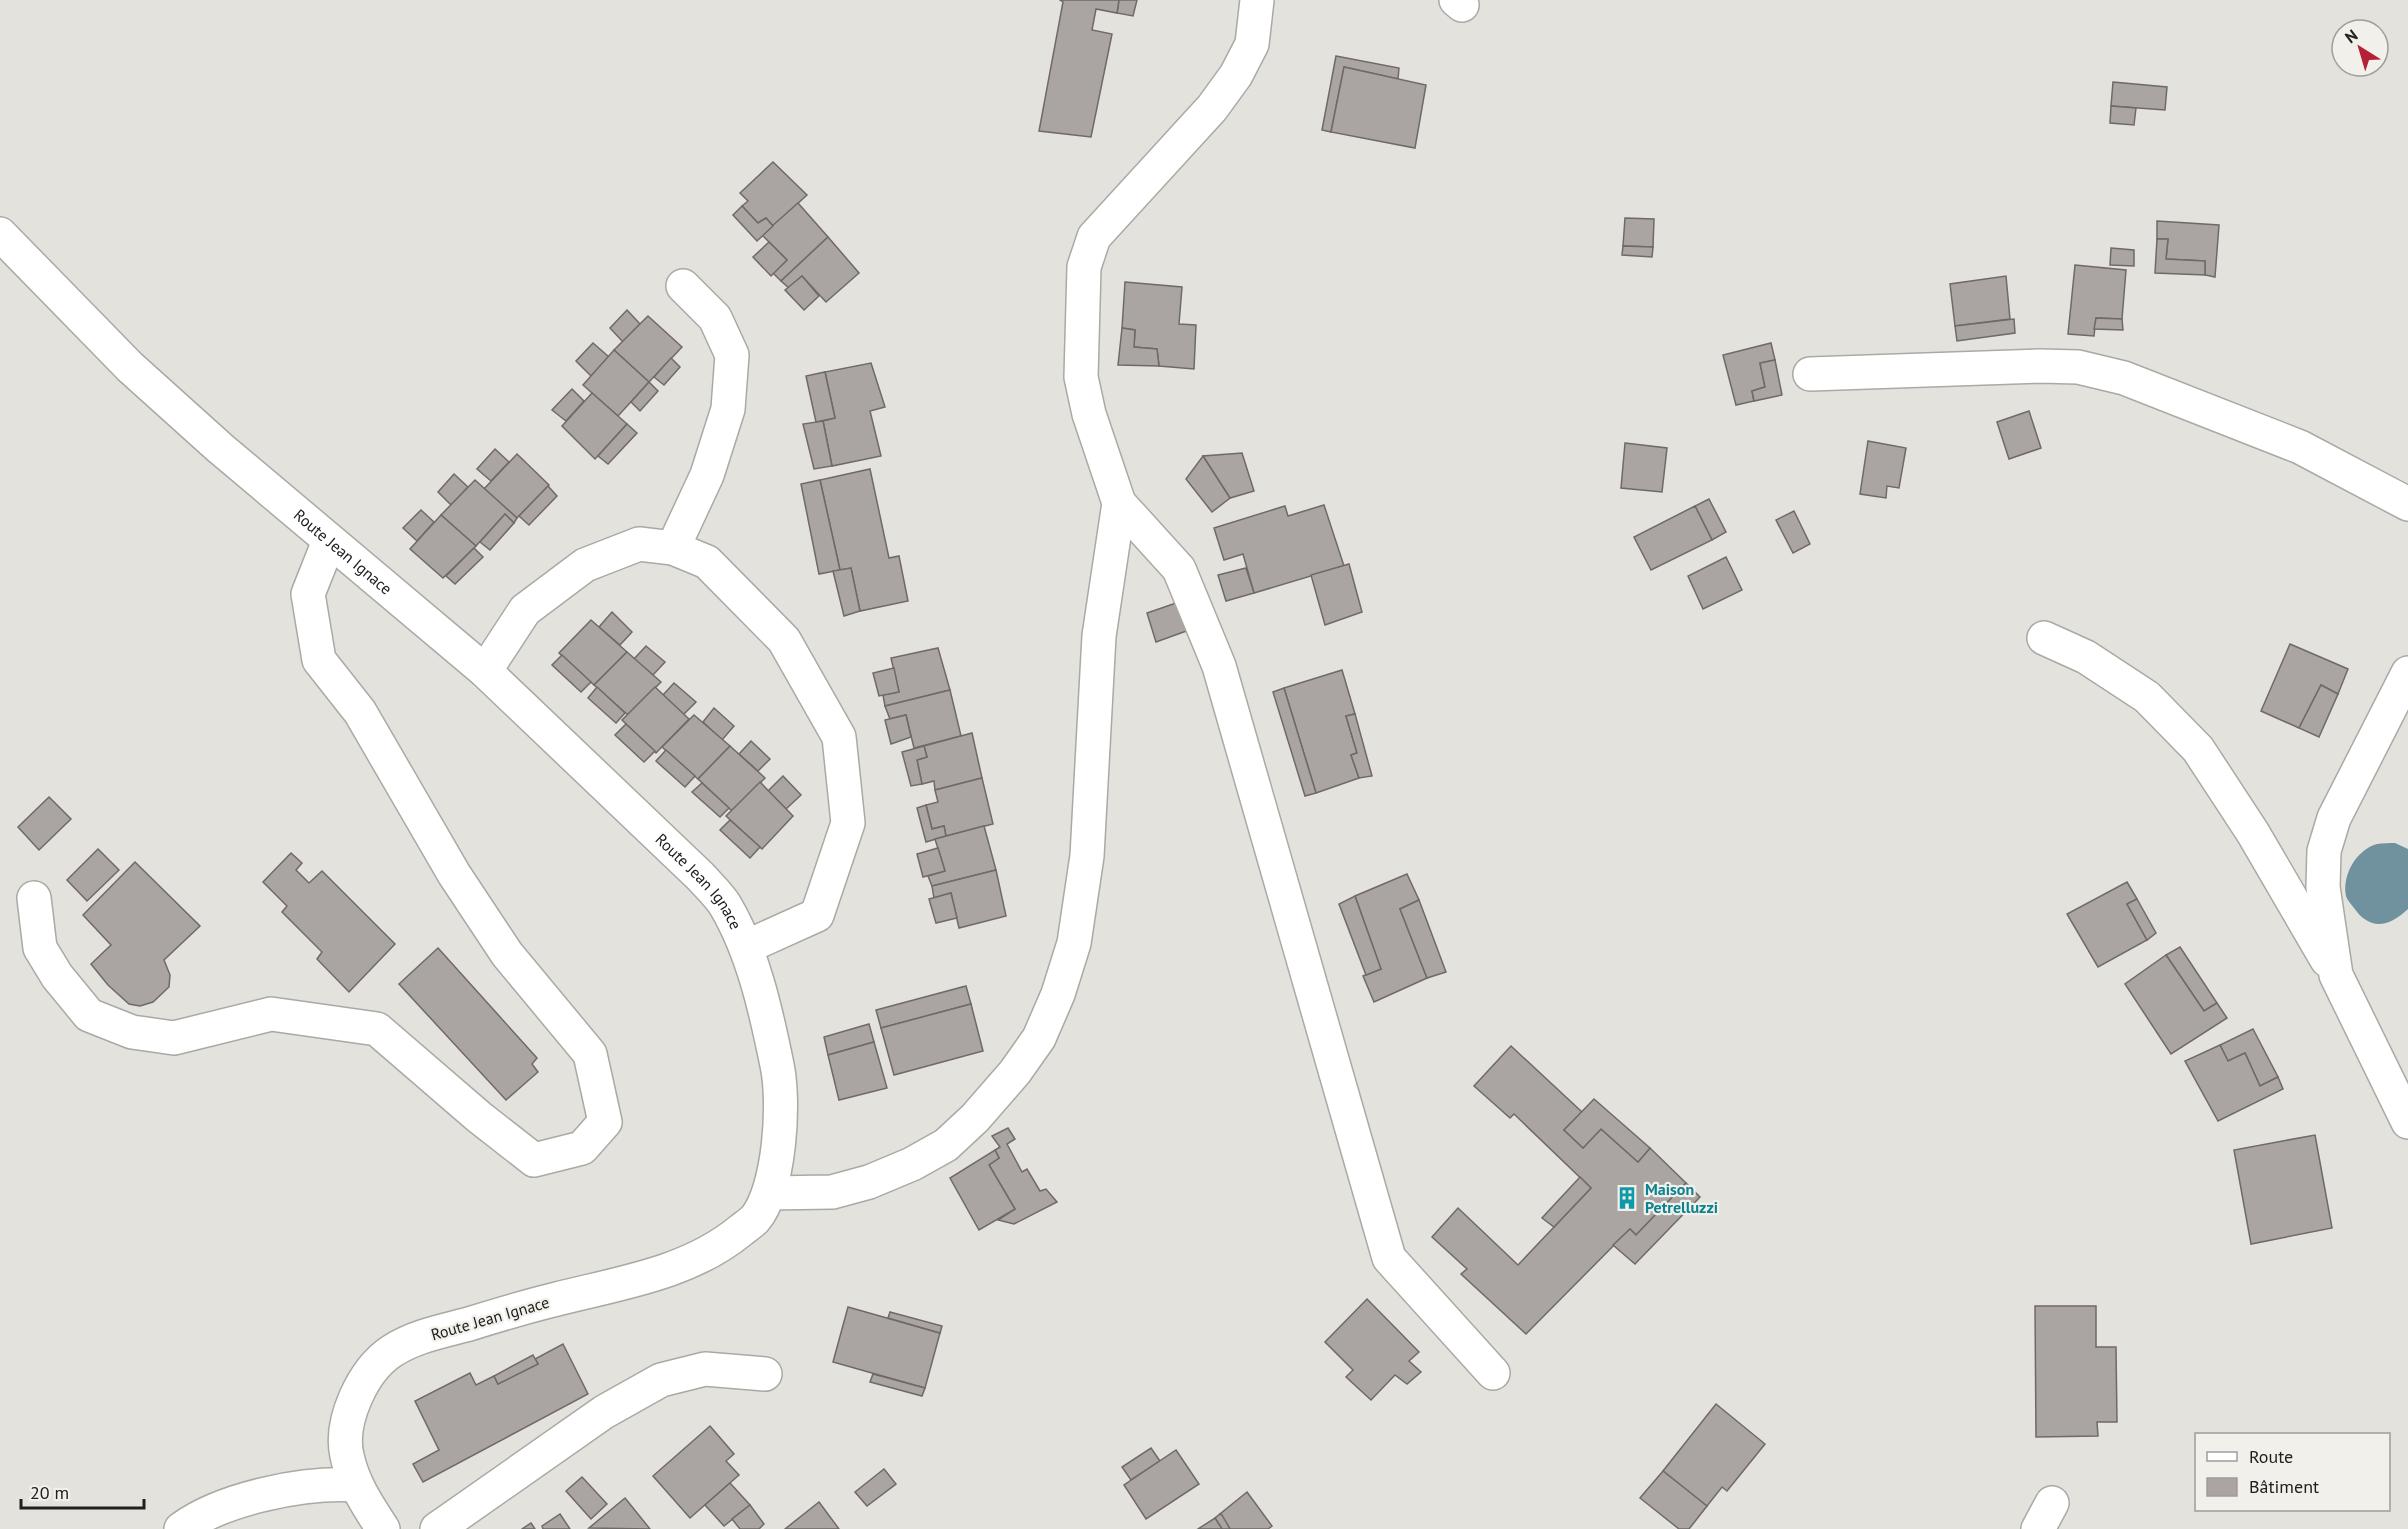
<svg xmlns="http://www.w3.org/2000/svg" width="2408" height="1529" font-family="'PT Sans',sans-serif">
  <style>
    .water { fill: #70919e }
    .building { fill: #aaa4a2; stroke: #6f6a68; stroke-width: 1.5 }
    .lines { fill: none; stroke-linecap: round; stroke-linejoin: round }
    .minor-casing { stroke: #aaa9a4; stroke-width: 36 }
    .minor { stroke: #fff; stroke-width: 33 }
    .labels { text-anchor: middle; dominant-baseline: central; stroke-width: 4.5; stroke-linejoin: round; paint-order: stroke }
    .street-label { font-size: 16px; fill: #21201e; stroke: #f1f0ea }
    .culture-label { font-size: 16px; font-weight: bold; fill: #0d838f; stroke: #f1f0ea; text-anchor: start }
  </style>
  <rect width="100%" height="100%" fill="#e3e2dd"/>
  <!-- water -->
  <path class="water" d="M2395,843L2408,849V909C2389,927 2370,931 2354,908C2351,904 2347,900 2346,896C2342,875 2356,850 2377,844C2382,843 2390,843 2395,843Z"/>
  <!-- building -->
  <g class="building">
    <path d="M1119,0H1137L1133,16L1117,13Z"/>
    <path d="M1119,0L1117,13L1096,9L1092,30L1112,34L1091,137L1039,131L1063,2L1060,0Z"/>
    <path d="M1336,56L1399,68L1398,79L1344,67L1331,132L1322,130Z"/>
    <path d="M1344,67L1426,85L1415,148L1331,132Z"/>
    <path d="M2113,82L2167,87L2165,110L2111,106Z"/>
    <path d="M2111,106L2136,108L2134,125L2110,123Z"/>
    <path d="M773,162L807,195L773,226L766,218L758,223L742,206L748,201L740,193Z"/>
    <path d="M798,203L828,237L781,281L773,273L787,260L762,235Z"/>
    <path d="M742,206L758,223L766,218L773,226L757,241L733,215Z"/>
    <path d="M1625,218L1654,219L1653,247L1623,246Z"/>
    <path d="M2157,221L2219,225L2215,277L2205,275V261L2166,259L2168,239H2157Z"/>
    <path d="M828,237L859,273L826,302L802,276L789,288L781,281Z"/>
    <path d="M2157,239H2168L2166,259L2205,261V275L2155,273Z"/>
    <path d="M769,242L787,260L771,276L753,257Z"/>
    <path d="M1623,246L1653,247L1652,257L1622,255Z"/>
    <path d="M2111,248L2134,250V266L2110,265Z"/>
    <path d="M2075,265L2126,270L2122,319L2096,318L2094,336L2068,334Z"/>
    <path d="M802,276L819,296L804,310L785,290Z"/>
    <path d="M2006,276L2010,319L1955,326L1950,284Z"/>
    <path d="M1125,282L1182,287L1179,324L1196,325L1194,369L1159,366L1157,349L1134,347L1135,330L1122,328Z"/>
    <path d="M627,310L640,324L623,342L610,328Z"/>
    <path d="M648,316L682,347L649,382L614,350Z"/>
    <path d="M2096,318L2122,319L2123,330L2094,329Z"/>
    <path d="M2014,319L2015,333L1957,341L1955,326Z"/>
    <path d="M1122,328L1135,330L1134,347L1157,349L1159,366L1118,365Z"/>
    <path d="M593,343L609,357L591,376L576,361Z"/>
    <path d="M1771,343L1775,360L1760,363L1765,387L1752,391L1754,401L1736,405L1723,355Z"/>
    <path d="M614,350L649,382L618,416L583,385Z"/>
    <path d="M671,358L680,367L664,385L654,377Z"/>
    <path d="M1775,360L1782,395L1754,401L1752,391L1765,387L1760,363Z"/>
    <path d="M871,363L885,407L870,411L881,456L832,466L823,421L835,418L825,372Z"/>
    <path d="M825,372L835,418L816,422L806,376Z"/>
    <path d="M649,382L658,391L640,411L631,402Z"/>
    <path d="M572,389L584,401L566,421L552,410Z"/>
    <path d="M592,393L627,424L595,459L562,426Z"/>
    <path d="M2029,411L2041,448L2009,459L1997,422Z"/>
    <path d="M823,421L832,466L814,469L803,424Z"/>
    <path d="M627,424L637,433L608,464L598,456Z"/>
    <path d="M1868,441L1906,448L1899,488L1887,486L1886,498L1860,494Z"/>
    <path d="M1625,443L1667,448L1662,492L1621,488Z"/>
    <path d="M495,449L509,462L491,481L477,469Z"/>
    <path d="M1242,453L1254,491L1230,498L1203,456Z"/>
    <path d="M517,454L549,485L517,518L484,489Z"/>
    <path d="M1203,456L1230,498L1212,512L1186,479Z"/>
    <path d="M870,469L889,558L899,556L908,601L860,611L851,568L840,570L820,480Z"/>
    <path d="M454,474L468,487L451,505L438,492Z"/>
    <path d="M475,480L517,518L514,523L505,514L476,546L441,515Z"/>
    <path d="M820,480L840,570L819,574L801,484Z"/>
    <path d="M548,486L557,496L529,525L519,516Z"/>
    <path d="M1709,499L1726,532L1712,540L1695,506Z"/>
    <path d="M1324,505L1344,566L1254,593L1243,554L1224,560L1214,528L1285,506L1288,516Z"/>
    <path d="M1695,506L1712,540L1651,570L1634,537Z"/>
    <path d="M421,510L434,522L417,541L403,528Z"/>
    <path d="M1794,511L1810,544L1793,553L1776,520Z"/>
    <path d="M505,514L514,523L490,550L480,542Z"/>
    <path d="M441,515L476,546L443,578L410,549Z"/>
    <path d="M474,548L483,557L455,584L446,576Z"/>
    <path d="M1726,557L1742,590L1703,609L1688,576Z"/>
    <path d="M1349,564L1362,612L1325,625L1311,575Z"/>
    <path d="M851,568L860,611L844,616L833,571Z"/>
    <path d="M1246,568L1254,593L1226,601L1218,575Z"/>
    <path d="M1182,601L1192,629L1156,642L1147,613Z"/>
    <path d="M612,612L632,632L620,645L599,627Z"/>
    <path d="M591,620L627,652L594,685L559,653Z"/>
    <path d="M2290,644L2348,669L2338,694L2321,685L2299,728L2261,711Z"/>
    <path d="M646,646L665,662L653,675L634,659Z"/>
    <path d="M938,648L950,690L885,706L883,695L899,692L891,658Z"/>
    <path d="M627,652L661,682L628,715L594,685Z"/>
    <path d="M562,655L591,682L581,692L552,665Z"/>
    <path d="M894,668L899,692L879,696L873,673Z"/>
    <path d="M1342,670L1355,714L1346,716L1357,753L1351,755L1359,778L1316,793L1284,688Z"/>
    <path d="M674,683L696,702L683,715L663,695Z"/>
    <path d="M2321,685L2338,694L2319,737L2299,728Z"/>
    <path d="M597,687L625,713L616,723L588,698Z"/>
    <path d="M655,687L689,719L656,753L622,720Z"/>
    <path d="M1284,688L1316,793L1305,796L1273,692Z"/>
    <path d="M950,690L961,736L914,748L906,715L890,719L885,706Z"/>
    <path d="M714,708L734,726L722,740L703,722Z"/>
    <path d="M1355,714L1372,776L1359,778L1351,755L1357,753L1346,716Z"/>
    <path d="M694,715L730,746L698,779L662,747Z"/>
    <path d="M906,715L911,737L891,744L885,720Z"/>
    <path d="M626,724L655,751L644,762L615,735Z"/>
    <path d="M972,733L982,778L935,790L934,781L922,784L917,760L927,757L924,746Z"/>
    <path d="M751,741L770,759L758,771L739,754Z"/>
    <path d="M730,746L765,778L732,811L698,779Z"/>
    <path d="M924,746L927,757L917,760L922,784L911,786L902,752Z"/>
    <path d="M666,750L695,776L685,787L656,761Z"/>
    <path d="M783,776L801,795L786,809L768,791Z"/>
    <path d="M982,778L993,824L946,836L944,826L932,829L926,805L938,802L935,790Z"/>
    <path d="M760,782L793,816L762,849L726,816Z"/>
    <path d="M702,783L729,808L720,817L692,792Z"/>
    <path d="M49,797L71,819L39,850L18,827Z"/>
    <path d="M926,805L932,829L944,826L946,836L926,842L917,808Z"/>
    <path d="M730,820L760,847L750,858L720,830Z"/>
    <path d="M984,826L996,870L932,886L928,876L945,871L935,839Z"/>
    <path d="M938,848L945,871L923,877L917,854Z"/>
    <path d="M98,849L119,870L87,901L67,880Z"/>
    <path d="M291,853L302,863L296,870L309,883L322,871L395,944L349,992L317,959L322,952L282,912L287,906L263,882Z"/>
    <path d="M135,862L200,926L164,960L170,975L169,987L153,1002L140,1006L129,1004L108,985L91,964L111,945L83,915Z"/>
    <path d="M996,870L1006,916L959,928L951,893L934,898L932,886Z"/>
    <path d="M1407,874L1419,900L1400,909L1427,978L1374,1002L1363,976L1381,969L1355,896Z"/>
    <path d="M2127,882L2137,899L2127,904L2147,940L2098,967L2067,914Z"/>
    <path d="M951,893L957,918L936,923L929,899Z"/>
    <path d="M1355,896L1381,969L1366,975L1339,904Z"/>
    <path d="M2137,899L2156,933L2147,940L2127,904Z"/>
    <path d="M1419,900L1446,972L1427,978L1400,909Z"/>
    <path d="M2180,947L2217,1003L2204,1011L2166,955Z"/>
    <path d="M438,948L537,1058L532,1064L538,1072L506,1100L399,984Z"/>
    <path d="M2166,955L2204,1011L2217,1003L2227,1018L2171,1054L2125,984Z"/>
    <path d="M966,986L971,1004L881,1028L876,1010Z"/>
    <path d="M971,1004L983,1051L894,1075L881,1028Z"/>
    <path d="M869,1024L874,1042L828,1055L824,1037Z"/>
    <path d="M2253,1029L2278,1077L2260,1086L2245,1053L2228,1061L2220,1045Z"/>
    <path d="M874,1042L887,1088L839,1100L828,1055Z"/>
    <path d="M2220,1045L2228,1061L2245,1053L2260,1086L2278,1077L2283,1089L2218,1121L2185,1061Z"/>
    <path d="M1511,1046L1582,1112L1564,1130L1583,1148L1601,1129L1638,1162L1650,1148L1686,1183L1636,1235L1630,1229L1526,1334L1461,1274L1467,1269L1432,1237L1458,1208L1518,1265L1591,1188L1514,1114L1510,1118L1474,1086Z"/>
    <path d="M1594,1099L1650,1148L1638,1162L1601,1129L1583,1148L1564,1130Z"/>
    <path d="M1008,1128L1015,1139L1007,1144L1022,1172L1027,1169L1040,1191L1046,1189L1057,1202L1014,1224L998,1220L1015,1209L989,1165L999,1158L995,1150L1000,1147L992,1136Z"/>
    <path d="M2315,1135L2332,1228L2251,1244L2234,1150Z"/>
    <path d="M995,1150L999,1158L989,1165L1015,1209L979,1230L950,1178Z"/>
    <path d="M1580,1177L1591,1188L1554,1227L1542,1218Z"/>
    <path d="M1686,1183L1700,1197L1635,1264L1613,1245L1630,1229L1636,1235Z"/>
    <path d="M1367,1299L1419,1352L1409,1361L1421,1372L1407,1384L1395,1375L1371,1400L1346,1377L1353,1370L1325,1342Z"/>
    <path d="M2035,1306H2096V1347H2116L2117,1422H2097L2098,1436L2036,1437Z"/>
    <path d="M848,1307L940,1333L925,1388L833,1362Z"/>
    <path d="M890,1312L942,1326L940,1333L888,1318Z"/>
    <path d="M563,1344L588,1394L423,1482L413,1464L439,1450L415,1401L470,1373L476,1385L494,1376L498,1384L538,1364L535,1359Z"/>
    <path d="M533,1355L538,1364L498,1384L494,1376Z"/>
    <path d="M873,1374L925,1388L922,1396L870,1382Z"/>
    <path d="M1716,1404L1765,1444L1727,1491L1722,1487L1707,1506L1663,1471Z"/>
    <path d="M710,1426L734,1454L726,1461L739,1475L690,1518L653,1476Z"/>
    <path d="M1151,1448L1160,1461L1131,1480L1122,1467Z"/>
    <path d="M1176,1450L1199,1484L1146,1519L1124,1485Z"/>
    <path d="M884,1469L896,1484L867,1506L855,1492Z"/>
    <path d="M1663,1471L1707,1506L1689,1529H1679L1640,1498Z"/>
    <path d="M582,1477L607,1504L591,1519L566,1491Z"/>
    <path d="M730,1483L750,1505L724,1526L705,1505Z"/>
    <path d="M1247,1492L1272,1526L1268,1529H1230L1220,1514Z"/>
    <path d="M625,1498L650,1529L589,1528Z"/>
    <path d="M819,1502L839,1529H785Z"/>
    <path d="M750,1505L764,1524L759,1529H740L732,1519Z"/>
    <path d="M560,1514L570,1529H543L542,1526Z"/>
    <path d="M1220,1514L1222,1515L1230,1529H1222L1215,1518Z"/>
    <path d="M1215,1518L1222,1529H1198Z"/>
    <path d="M531,1523L535,1529H522Z"/>
  </g>
  <g class="lines">
    <!-- minor casing -->
    <g class="minor-casing">
      <g id="minor">
        <path d="M1456,0L1462,5"/>
        <path id="s1" d="M0,234L130,367L220,448L485,671L700,876C708,885 719,895 725,905C753,952 766,1011 777,1065C785,1102 780,1189 755,1219C751,1223 745,1227 740,1231C689,1273 620,1283 557,1299C528,1306 498,1315 469,1324C443,1331 415,1336 392,1351C363,1370 339,1421 347,1456C353,1484 368,1506 383,1529"/>
        <path d="M1810,374L2040,366L2078,367L2124,378L2300,447L2408,504"/>
        <path d="M1119,503L1179,569L1219,666L1389,1258L1493,1373"/>
        <path d="M673,548L707,475L728,409L732,355L715,318L683,286"/>
        <path d="M2044,638L2086,657L2147,697L2198,749L2253,833L2327,960"/>
        <path d="M485,671L525,610L585,565L639,544L673,548L707,562L784,640L839,737L848,823L817,915L746,947"/>
        <path d="M2408,673L2334,818L2324,851L2323,887L2336,975L2408,1122"/>
        <path d="M34,898L40,948L57,976L89,1015L132,1032L174,1038L271,1014L377,1029L479,1117L534,1160L582,1148L605,1122L590,1054L507,954L454,874L360,712L319,660L308,594L329,541"/>
        <path d="M769,1193L832,1192L869,1182L912,1164L946,1145L975,1118L1015,1072L1039,1038L1058,994L1074,943L1087,856L1099,636L1119,503L1089,414L1081,377L1084,267L1094,237L1212,108L1236,75L1252,44L1257,0"/>
        <path d="M181,1529C223,1498 304,1482 356,1485"/>
        <path d="M437,1529L604,1412L661,1380L705,1369L765,1374"/>
        <path d="M2038,1529L2052,1503"/>
      </g>
    </g>
    <!-- minor -->
    <use href="#minor" class="minor"/>
  </g>
  <!-- icons -->
  <defs>
    <g id="building-bare" transform="scale(1.8)"><path d="M-4-6H4V6H1V3H-1V6H-4ZM-2.5-4.3h1.7v1.8h-1.7ZM.8-4.3h1.7v1.8H.8ZM-2.5-1h1.7V.8h-1.7ZM.8-1h1.7V.8H.8Z" fill="#0f9aa8" stroke="#f1f0ea" stroke-width="2.5" paint-order="stroke"/></g>
  </defs>
  <g fill-rule="evenodd">
    <use href="#building-bare" x="1627" y="1198"/>
  </g>
  <g class="labels">
    <!-- street labels -->
    <g class="street-label">
      <text stroke="none"><textPath href="#s1" startOffset="468">Route Jean Ignace</textPath></text>
      <text stroke="none"><textPath href="#s1" startOffset="954">Route Jean Ignace</textPath></text>
      <text transform="translate(490 1318) rotate(-16)">Route Jean Ignace</text>
    </g>
    <!-- culture labels -->
    <g class="culture-label">
      <text x="1645" y="1189">Maison<tspan x="1645" dy="18">Petrelluzzi</tspan></text>
    </g>
  </g>
  <!-- legend -->
  <rect x="2195" y="1433" width="195" height="78" fill="#f1f0ea" stroke="#9e9d98" stroke-width="1.5"/>
  <rect x="2207" y="1452" width="30" height="9" fill="#ffffff" stroke="#9e9d98" stroke-width="1.5"/>
  <text x="2249" y="1463" font-size="18" fill="#21201e">Route</text>
  <rect x="2207" y="1478" width="30" height="18" fill="#aaa4a2" stroke="#9e9d98" stroke-width="1.5"/>
  <text x="2249" y="1493" font-size="18" fill="#21201e">Bâtiment</text>
  <!-- north arrow -->
  <g transform="translate(2360 48) rotate(323)"><circle r="28" fill="#f1f0ea" stroke="#9e9d98" stroke-width="1.5"/>
  <path d="M0-4.5L10 22L0 15L-10 22Z" fill="#b42135"/>
  <text y="-9" font-size="16" font-weight="bold" text-anchor="middle" fill="#21201e">N</text>
  </g>
  <!-- scale -->
  <path d="M21 1499v9h123v-9" fill="none" stroke="#21201e" stroke-width="3"/>
  <text x="30" y="1499" font-size="18" fill="#21201e" stroke="#f1f0ea" stroke-width="4.5" paint-order="stroke">20 m</text>
</svg>
